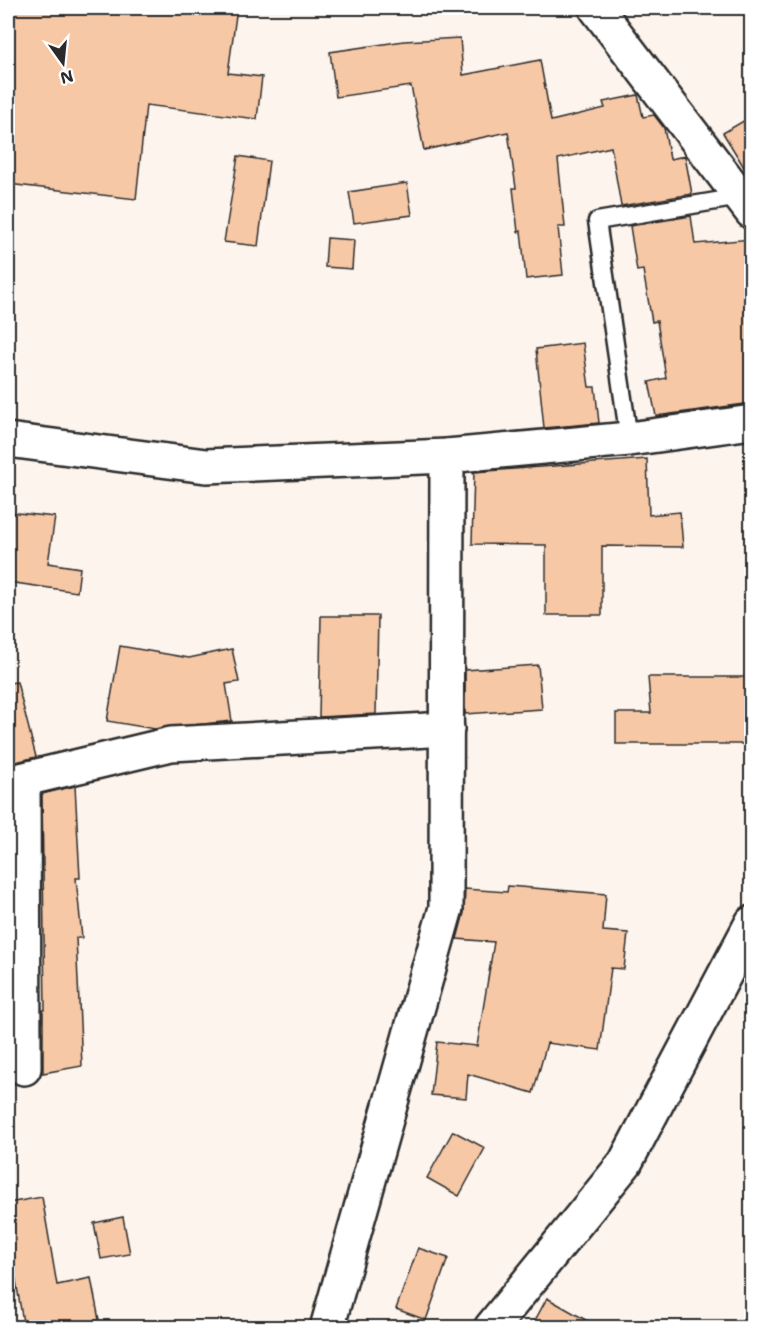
<svg xmlns="http://www.w3.org/2000/svg" width="759" height="1335" font-family="'Shantell Sans',sans-serif">
  <style>
    .building { fill: #f7c8a6; stroke: #2b2b2b; stroke-width: 1.5 }
    .lines { fill: none; stroke-linecap: round; stroke-linejoin: round }
    .service-casing { stroke: #2b2b2b; stroke-width: 21 }
    .minor-casing { stroke: #2b2b2b; stroke-width: 38 }
    .service { stroke: #fff; stroke-width: 16 }
    .minor { stroke: #fff; stroke-width: 33 }
  </style>
  <rect width="100%" height="100%" fill="#fdf4ed"/>
  <filter id="ink" filterUnits="userSpaceOnUse"><feTurbulence type="fractalNoise" baseFrequency=".0167" numOctaves="2"/><feDisplacementMap in="SourceGraphic" scale="12" xChannelSelector="R" yChannelSelector="G"/><feConvolveMatrix kernelMatrix="1 2 1 2 8 2 1 2 1" color-interpolation-filters="sRGB"/></filter>
  <g filter="url(#ink)">
    <!-- building -->
    <g class="building">
      <path d="M8,8H237L228,73L262,77L257,119L146,105L136,199L8,184Z"/>
      <path d="M460,38L463,75L540,60L551,121L605,108L603,102L638,95L643,117L654,115L664,128L670,159L685,156L692,194L621,206L611,147L558,159L565,227H558L563,275L526,279L521,231L518,232L513,188H516L508,132L424,150L411,86L336,97L330,52L404,41Z"/>
      <path d="M752,116V180L723,133Z"/>
      <path d="M238,156L269,161L258,246L224,242Z"/>
      <path d="M407,183L412,215L354,223L349,192Z"/>
      <path d="M691,216L695,244L752,239V403L656,416L649,382L666,378L657,321L652,322L643,270L637,271L630,226Z"/>
      <path d="M327,238L354,240L352,269L325,267Z"/>
      <path d="M583,343L589,387H595L599,423L544,428L536,349Z"/>
      <path d="M647,459L649,515L680,512L683,547L602,546V615H546V545L472,544L474,472Z"/>
      <path d="M8,512L55,517L48,563L80,568L77,592L8,582Z"/>
      <path d="M321,616H378L376,714L319,717Z"/>
      <path d="M120,646L189,658L232,649L239,682L226,684L232,721L155,729L107,721Z"/>
      <path d="M538,665L542,709L465,714V670Z"/>
      <path d="M648,677H752V744H616V713H651Z"/>
      <path d="M17,682L36,757L8,764V683Z"/>
      <path d="M75,786L80,878H76L82,938H76L82,1066L43,1073V1010H45L42,794Z"/>
      <path d="M508,886L606,894L603,931L628,933L624,969L611,968L600,1050L547,1043L533,1093L468,1074L466,1098L431,1095L437,1042L477,1046L494,942L457,939L464,913L465,889L507,892Z"/>
      <path d="M453,1131L485,1148L459,1196L427,1178Z"/>
      <path d="M42,1197L57,1285L91,1278L99,1320L59,1328H24L8,1234V1203Z"/>
      <path d="M123,1217L130,1254L101,1259L94,1223Z"/>
      <path d="M418,1248L448,1258L426,1320L396,1309Z"/>
      <path d="M547,1298L600,1328H531Z"/>
    </g>
    <g class="lines">
      <!-- service casing -->
      <g class="service-casing">
        <path id="service" d="M629,439L597,221L740,197"/>
      </g>
      <!-- minor casing -->
      <g class="minor-casing">
        <g id="minor">
          <path d="M596,8L752,212"/>
          <path d="M8,440L206,466L447,456L629,439L752,422"/>
          <path d="M23,780L24,1068"/>
          <path d="M8,783L171,744L447,729"/>
          <path d="M327,1328L446,908L447,456"/>
          <path d="M491,1328L625,1163L752,923"/>
        </g>
      </g>
      <!-- service -->
      <use href="#service" class="service"/>
      <!-- minor -->
      <use href="#minor" class="minor"/>
    </g>
  </g>
  <!-- margin -->
  <rect width="759" height="1335" fill="none" stroke="#fff" stroke-width="30"/>
  <rect x="15" y="15" width="729" height="1305" fill="none" stroke="#2b2b2b" stroke-width="2" filter="url(#ink)"/>
  <!-- north arrow -->
  <g transform="translate(63 63) rotate(165)" stroke="#ffffff" stroke-width="4.5" paint-order="stroke">
  <path d="M0-4.5L10 22L0 15L-10 22Z" fill="#2b2b2b"/>
  <text y="-9" font-size="16" font-weight="bold" text-anchor="middle" fill="#2b2b2b">N</text>
  </g>
</svg>
